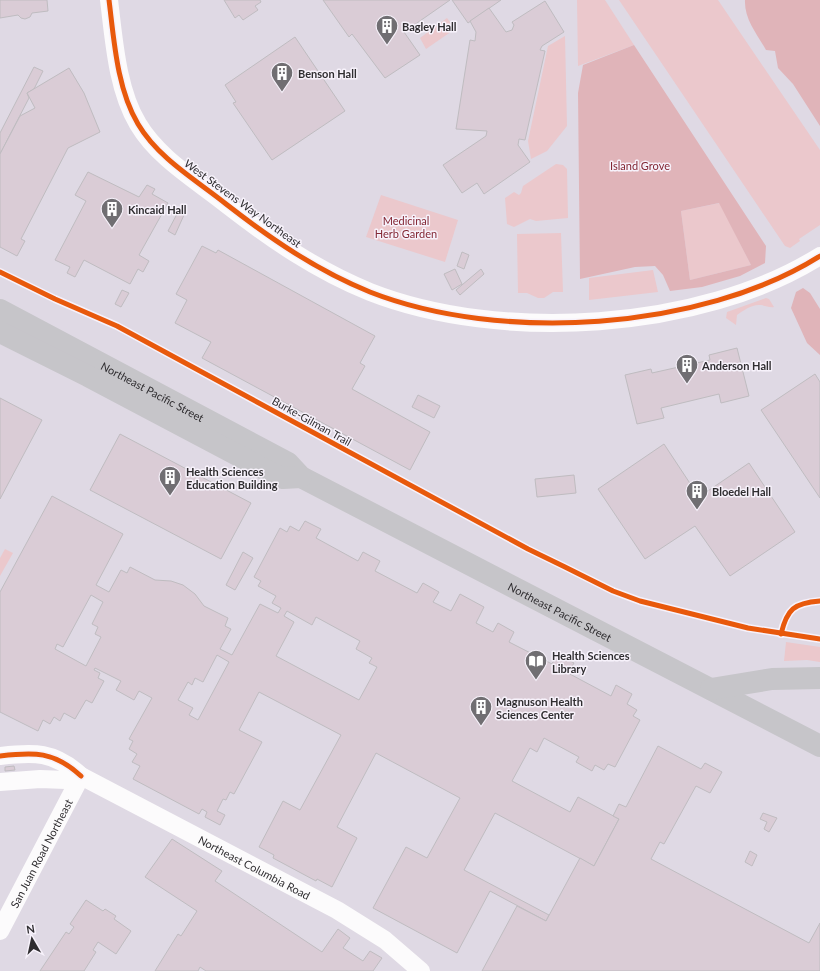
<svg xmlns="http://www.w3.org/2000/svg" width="820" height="971" font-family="Lato,sans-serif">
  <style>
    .built { fill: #dfd9e4 }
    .green { fill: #ebc8cc }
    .forest { fill: #e0b4b9; fill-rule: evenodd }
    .building { fill: #daccd6; stroke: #bfbcc0; fill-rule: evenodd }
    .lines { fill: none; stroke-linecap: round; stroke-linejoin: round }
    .minor { stroke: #fcfbfc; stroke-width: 18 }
    .major { stroke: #c6c5c9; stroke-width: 22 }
    .cycleway-casing { stroke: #f7f2fb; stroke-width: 8 }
    .cycleway { stroke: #e8590c; stroke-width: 5 }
    .labels { text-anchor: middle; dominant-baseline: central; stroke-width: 3; stroke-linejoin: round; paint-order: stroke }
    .poi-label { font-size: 11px; font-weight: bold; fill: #2f2d30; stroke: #f7f2fb; text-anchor: start }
    .park-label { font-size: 11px; fill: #832734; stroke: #f7f2fb }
    .street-label { font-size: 11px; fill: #2f2d30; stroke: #f7f2fb }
  </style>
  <rect width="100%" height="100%" fill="#e9e6ec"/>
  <!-- built -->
  <rect class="built" x="0" y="0" width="820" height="971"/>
  <!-- green -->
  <g class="green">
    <path d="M577,0H605L634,45L578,66Z"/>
    <path d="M619,0H718L820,150V225L799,239L800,241L790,248L785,246Z"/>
    <path d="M447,18L455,29L426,49L420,38Z"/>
    <path d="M565,36L567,126L547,151L531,159L528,141L548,46Z"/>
    <path d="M556,164L563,165L567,169L568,218L536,221L530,219L514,227L507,224L505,198L514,192L519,195L521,193L523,186Z"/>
    <path d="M381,195L458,220L445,262L366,237Z"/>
    <path d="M720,203L751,265L690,280L681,211Z"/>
    <path d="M561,233L563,292H553L544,298H538L527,293H518L517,234Z"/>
    <path d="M653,270L658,292L589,300V278Z"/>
    <path d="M766,298L769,299L774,307C770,308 766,306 761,305C752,304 744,310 737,315L736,325L726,318L727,312Z"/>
    <path d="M5,549L13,553L0,576V558Z"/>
    <path d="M786,642L820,647V662L807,660L784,661Z"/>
  </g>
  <!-- forest -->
  <g class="forest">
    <path d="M745,0H820V126L793,84L778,68L775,51L766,50C757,34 744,19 745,0Z"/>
    <path d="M634,45L766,246L765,263L740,276L702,287L670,291L663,275L655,266L635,267L580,279L578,93L583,65ZM719,203L751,265L690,280L681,211Z"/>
    <path d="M803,288L810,293L820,309V355L807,343L791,308L796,292Z"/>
  </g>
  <!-- building -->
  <g class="building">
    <path d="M0,0H47L48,11L32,13L30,17L25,19L21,18L18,15L0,18Z"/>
    <path d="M224,0H260L261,2L255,6L258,10L243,20L239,15L235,18Z"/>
    <path d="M323,0H450L404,32L420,55L385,78L352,34L349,37Z"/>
    <path d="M452,0H501L468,23Z"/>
    <path d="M545,1L564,32L542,46L540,50L545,51L525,140L519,139L518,145L530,162L484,194L477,183L462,193L443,165L486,136L487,131L456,129L470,40L475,41L476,32L470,21L489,8L506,32L512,30L514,25L512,22Z"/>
    <path d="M295,37L345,111L272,160L233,103L236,102L225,85Z"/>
    <path d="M34,67L43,71L34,89L27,93L29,98L0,154V133Z"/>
    <path d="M69,68L84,93L100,132L68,148L21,239L25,241L17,256L0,247V154L20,116L35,108L27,93Z"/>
    <path d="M88,172L139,197L147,185L155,189L152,194L168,203L139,255L149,261L143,272L138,269L130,284L84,260L75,277L67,273L70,267L55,260L86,201L75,195Z"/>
    <path d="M178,212L184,215L175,235L168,231Z"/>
    <path d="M202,246L216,253L218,250L375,336L360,363L365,366L352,389L430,432L410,470L202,358L211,342L175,323L187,300L176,294Z"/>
    <path d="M462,252L469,255L464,269L457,266Z"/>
    <path d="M455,269L462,284L452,290L444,274Z"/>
    <path d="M481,269L484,274L460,295L456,290Z"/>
    <path d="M122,290L129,293L121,307L115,304Z"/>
    <path d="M737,348L749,396L721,403L719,394L661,408L664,418L637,424L625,375L651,369L652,373L710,360L709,355Z"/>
    <path d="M815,374L820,382V498L761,410Z"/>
    <path d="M418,395L440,406L434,418L412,407Z"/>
    <path d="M0,398L42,420L0,499Z"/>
    <path d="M120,434L251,503L221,559L90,490Z"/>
    <path d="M664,444L699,497L749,463L795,532L730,576L695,526L645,559L598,489Z"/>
    <path d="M574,475L576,493L537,497L535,479Z"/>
    <path d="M52,496L123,534L96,585L109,592L121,570L127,573L130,567L155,580L171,581L183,585L195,594L204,606L228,618L225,626L231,629L220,649L232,655L260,604L278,613L281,608L272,603L276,596L258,586L261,581L254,577L280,528L287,532L290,526L299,531L305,521L321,529L316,538L358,561L363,552L380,561L375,571L417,593L423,583L439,592L433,602L451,611L460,594L484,607L476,623L493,632L498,623L514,632L509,642L552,664L557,654L574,663L568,673L611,696L616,685L632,694L627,704L637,710L633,716L640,720L615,767L608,764L604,770L595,765L592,771L576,762L579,757L544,738L537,752L530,748L512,781L570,812L578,797L619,819L594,866L495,813L464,870L549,915L546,921L490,891L457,953L373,908L406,847L427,858L460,798L376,753L337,827L357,838L332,887L317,879L316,881L273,858L274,855L259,847L283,801L300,810L341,735L259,692L239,730L262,742L234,794L230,792L226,800L223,799L217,811L225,815L220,825L205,817L207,812L202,809L199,814L133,779L140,766L132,762L137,754L129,749L133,741L129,739L152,698L139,691L134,700L116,690L121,681L95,668L94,670L100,673L98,678L104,681L92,703L86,700L75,719L64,713L60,721L54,717L50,724L43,720L38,731L0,712V592ZM91,595L103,602L92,624L98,627L95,634L101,637L86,666L55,649L57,644L63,647ZM287,611L312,625L316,617L360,641L356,649L372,658L369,663L377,667L359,700L276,656L294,622L284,616ZM217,655L229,662L198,720L189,715L193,708L178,700L188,682L192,685L195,678L203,682Z"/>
    <path d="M243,552L253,558L235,590L226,585Z"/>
    <path d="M658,746L701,769L705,763L722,772L710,793L696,786L664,844L660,842L651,859L809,943L820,923V971H482L517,906L546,921L580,858L594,866L619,819L613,816L619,804L626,807Z"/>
    <path d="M14,766L15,770L5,771V767Z"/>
    <path d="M763,813L777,818L769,832L764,829L767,822L760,819Z"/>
    <path d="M172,839L222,871L215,881L322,952L338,929L350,938L343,948L363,961L370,951L382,958L373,971H206L200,967L198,971H155L178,934L181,936L197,911L145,877Z"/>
    <path d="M750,851L757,855L752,866L745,862Z"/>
    <path d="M86,900L103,911L105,909L116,916L114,919L131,931L116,954L98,942L93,950L96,952L84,971H40L66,932L69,934L74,927L70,924Z"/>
  </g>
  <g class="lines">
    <!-- minor -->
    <g class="minor">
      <path d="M109,0C114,40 117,89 138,124C158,158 196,180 226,204C271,239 316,270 370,292C500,343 701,331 820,256"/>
      <path id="s1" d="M0,756C34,752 54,751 81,776L337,910L385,940L421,971"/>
      <path d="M0,782L40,779L66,780L81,776"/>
      <path id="s2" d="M0,931L81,776"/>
    </g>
    <!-- major -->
    <g class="major">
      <path id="s3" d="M0,310L288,463L301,477L820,746"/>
      <path d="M0,332L88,376L277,476L283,478L301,477"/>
      <path d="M711,689L772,679L820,678"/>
    </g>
    <!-- cycleway casing -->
    <g class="cycleway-casing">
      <g id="cycleway">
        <path d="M109,0C114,40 117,89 138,124C158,158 196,180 226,204C271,239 316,270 370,292C500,343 701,331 820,256"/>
        <path d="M0,272L55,299L117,326L528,549L565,567L613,591L640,601L748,628L820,639"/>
        <path d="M781,634C787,609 794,603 820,601"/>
        <path d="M0,756C34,752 54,751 81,776"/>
      </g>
    </g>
    <!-- cycleway -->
    <use href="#cycleway" class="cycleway"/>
  </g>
  <!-- icons -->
  <defs>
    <g id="building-pin" transform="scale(1.15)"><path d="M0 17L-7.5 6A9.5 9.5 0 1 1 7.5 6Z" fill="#706e72" stroke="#f7f2fb"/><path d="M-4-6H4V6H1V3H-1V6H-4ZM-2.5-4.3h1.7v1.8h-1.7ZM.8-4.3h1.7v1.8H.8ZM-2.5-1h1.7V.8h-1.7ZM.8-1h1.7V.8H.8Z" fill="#fff"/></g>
    <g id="library-pin" transform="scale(1.15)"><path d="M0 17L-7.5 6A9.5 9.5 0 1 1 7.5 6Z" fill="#706e72" stroke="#f7f2fb"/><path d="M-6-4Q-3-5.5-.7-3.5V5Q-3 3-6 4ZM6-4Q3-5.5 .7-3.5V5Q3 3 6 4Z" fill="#fff"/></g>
  </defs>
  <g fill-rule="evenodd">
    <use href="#building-pin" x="387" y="26"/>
    <use href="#building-pin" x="282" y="73"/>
    <use href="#building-pin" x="112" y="209"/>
    <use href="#building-pin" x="687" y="365"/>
    <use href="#building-pin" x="170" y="477"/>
    <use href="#building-pin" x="697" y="491"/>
    <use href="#library-pin" x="536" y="661"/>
    <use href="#building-pin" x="481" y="707"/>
  </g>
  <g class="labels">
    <!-- poi labels -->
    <g class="poi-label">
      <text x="402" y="26">Bagley Hall</text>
      <text x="298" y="73">Benson Hall</text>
      <text x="128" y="209">Kincaid Hall</text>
      <text x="702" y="365">Anderson Hall</text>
      <text x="186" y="471">Health Sciences<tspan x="186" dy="13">Education Building</tspan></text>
      <text x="712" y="491">Bloedel Hall</text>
      <text x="552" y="655">Health Sciences<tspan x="552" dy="13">Library</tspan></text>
      <text x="496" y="701">Magnuson Health<tspan x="496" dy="13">Sciences Center</tspan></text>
    </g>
    <!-- park labels -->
    <g class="park-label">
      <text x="640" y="165">Island Grove</text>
      <text x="406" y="220">Medicinal<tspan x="406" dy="13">Herb Garden</tspan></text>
    </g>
    <!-- street labels -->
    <g class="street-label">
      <text transform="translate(243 203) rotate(36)">West Stevens Way Northeast</text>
      <text stroke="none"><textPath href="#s3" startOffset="173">Northeast Pacific Street</textPath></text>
      <text transform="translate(312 421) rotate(29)">Burke-Gilman Trail</text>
      <text stroke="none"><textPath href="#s3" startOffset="637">Northeast Pacific Street</textPath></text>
      <text stroke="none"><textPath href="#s2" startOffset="88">San Juan Road Northeast</textPath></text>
      <text stroke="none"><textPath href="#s1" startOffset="283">Northeast Columbia Road</textPath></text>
    </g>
  </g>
  <!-- north arrow -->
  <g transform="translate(32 939) rotate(351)" stroke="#f7f2fb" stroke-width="3" paint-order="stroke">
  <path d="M0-3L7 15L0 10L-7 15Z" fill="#2f2d30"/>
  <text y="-6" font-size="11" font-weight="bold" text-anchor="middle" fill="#2f2d30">N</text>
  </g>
</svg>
